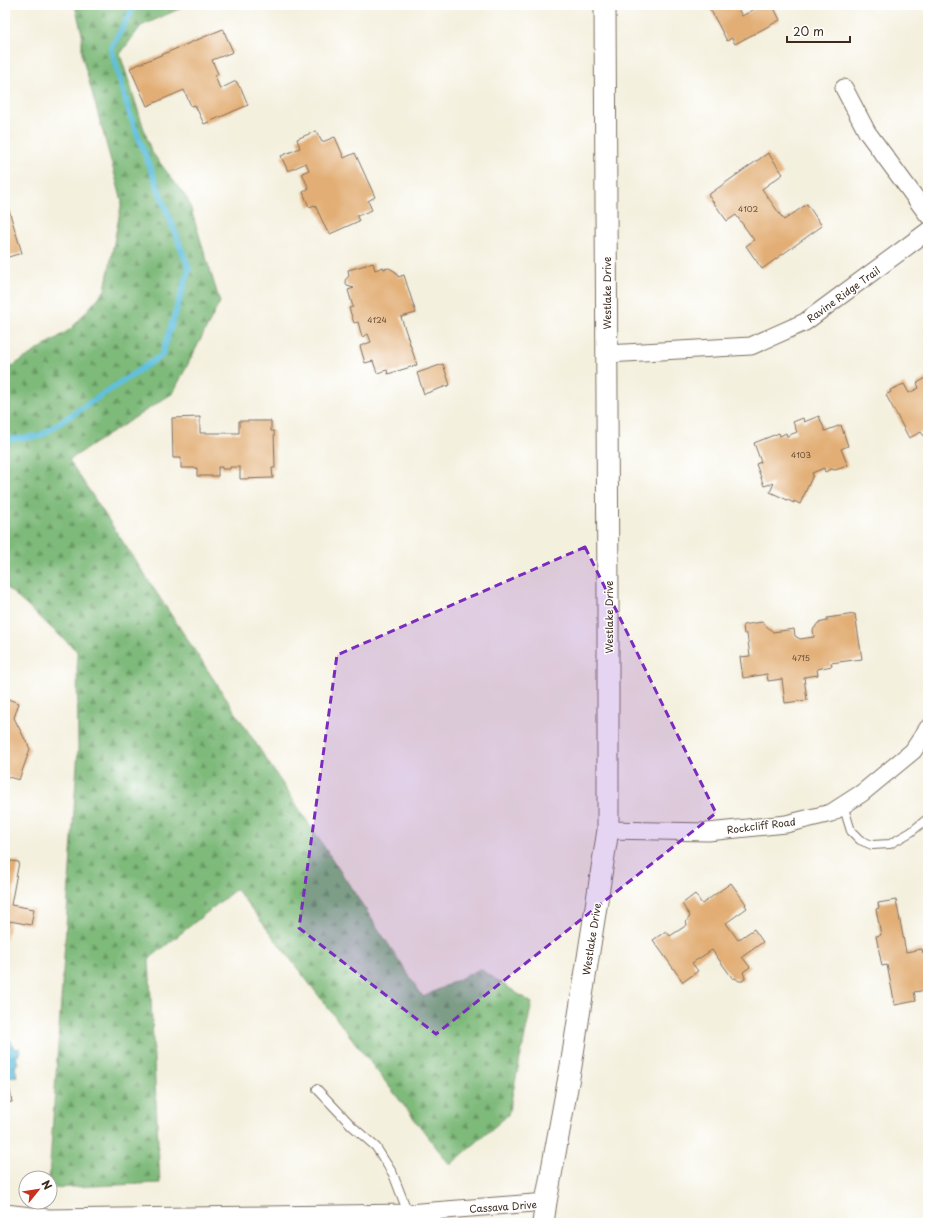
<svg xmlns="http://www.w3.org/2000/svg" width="933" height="1228" font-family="'Playpen Sans',sans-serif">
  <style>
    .forest { fill: url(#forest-firs); stroke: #5c724c }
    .water { fill: url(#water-waves); stroke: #4e757e }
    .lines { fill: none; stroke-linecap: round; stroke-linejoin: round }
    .stream { stroke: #60c0de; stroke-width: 6 }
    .building { fill: #e2ae75 }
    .service-casing { stroke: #7c6f61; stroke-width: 10 }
    .minor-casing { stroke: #7c6f61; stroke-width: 19 }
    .tertiary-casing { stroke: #7c6f61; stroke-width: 23 }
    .service { stroke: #fff; stroke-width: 8 }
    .minor { stroke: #fff; stroke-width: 17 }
    .tertiary { stroke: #fff; stroke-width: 21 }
    .marked { fill: #7b2cbf; fill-opacity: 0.2; stroke: #7b2cbf; stroke-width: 3; stroke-dasharray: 8 5; stroke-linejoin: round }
    .labels { text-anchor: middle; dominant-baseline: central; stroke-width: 3; stroke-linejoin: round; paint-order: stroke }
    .number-label { font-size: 8px; fill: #654b34 }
    .street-label { font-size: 10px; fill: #3b2a1e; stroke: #fff }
  </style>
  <defs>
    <pattern id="forest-firs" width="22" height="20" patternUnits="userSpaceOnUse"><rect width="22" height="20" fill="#7eba7a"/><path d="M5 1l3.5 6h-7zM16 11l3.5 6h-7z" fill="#689763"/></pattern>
    <pattern id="water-waves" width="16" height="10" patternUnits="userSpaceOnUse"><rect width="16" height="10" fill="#60c0de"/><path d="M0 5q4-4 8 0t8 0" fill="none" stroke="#509cb3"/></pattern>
  </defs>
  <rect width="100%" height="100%" fill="#fff"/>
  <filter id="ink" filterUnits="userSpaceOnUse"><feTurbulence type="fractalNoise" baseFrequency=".025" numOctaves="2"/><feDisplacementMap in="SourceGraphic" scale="8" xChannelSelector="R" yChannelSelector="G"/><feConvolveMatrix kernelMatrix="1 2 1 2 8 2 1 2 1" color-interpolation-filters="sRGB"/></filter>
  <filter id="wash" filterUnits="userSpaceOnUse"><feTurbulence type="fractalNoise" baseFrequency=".012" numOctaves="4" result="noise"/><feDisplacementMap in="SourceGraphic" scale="16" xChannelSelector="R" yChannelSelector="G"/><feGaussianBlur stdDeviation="0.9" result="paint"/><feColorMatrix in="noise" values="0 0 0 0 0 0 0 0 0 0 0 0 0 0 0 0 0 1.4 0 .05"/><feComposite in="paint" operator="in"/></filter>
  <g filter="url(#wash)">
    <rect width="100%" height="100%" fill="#f4f0de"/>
    <!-- forest -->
    <path class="forest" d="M75,5H188L141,26L120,54L151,151L188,200L220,302L173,393L69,460L423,997L480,969L532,1003L508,1115L450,1165L236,889L149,959L160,1183L50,1188V1178H49L78,750L77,651L5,586V367L9,368L71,329L105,290L122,201L82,56V34Z"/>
    <!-- water -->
    <path class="water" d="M11,1041L14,1049L19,1048L20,1052L16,1058L18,1063L15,1067L17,1076L9,1078L8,1073H6L5,1042Z"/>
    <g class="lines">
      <!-- stream -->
      <path class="stream" d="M5,440L40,436L162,355L189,269L130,115L111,48L135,5"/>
    </g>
    <g id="blocks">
      <!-- building -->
      <g class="building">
        <path d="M708,5H736L742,16L762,5H780L774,8L780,20L735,44L732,38L727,41Z"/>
        <path d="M223,29L233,52L212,60L218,74L215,76L220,89L236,81L240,88H241L248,105L204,124L195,105L191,106L184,90L147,106L130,68Z"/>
        <path d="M316,131L322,142L335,137L344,158L355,153L375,197L368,201L372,210L357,216L359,221L330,234L328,231H327L315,205L309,207L303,192L309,189L302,173L309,170L306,163L288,171L281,156L300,148L297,139Z"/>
        <path d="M768,153L783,174L762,189L784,220L807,204L822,226L762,269L746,246L754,240L736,215L727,221L708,195Z"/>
        <path d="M5,204H7L22,253L5,258Z"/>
        <path d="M373,263L375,270L383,267L384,269L389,268L396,272L398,277L404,275L416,313L401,317L417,365L388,374L387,370L377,373L373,361L365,363L360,346L371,342L368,334L362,337L358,322L354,323L349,308L353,307L348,290L354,288L347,286L345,280L349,276L348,270Z"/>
        <path d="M443,364L450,385L424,394L417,373Z"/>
        <path d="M928,377V434L924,436L921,432L909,438L886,395L891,392L890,390L904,384L909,393L919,388L917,383Z"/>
        <path d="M819,416L825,431L841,425L848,446L841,449L848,466L835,470L831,469L825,472L824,468L812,473L813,475L800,504L794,501V503L770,492L774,483L764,486L756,464L761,462L754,443L779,433L780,436L786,433L787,436L797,432L793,422L803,418L804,422Z"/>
        <path d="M200,417V433H239V421H271V431H274L275,468H272L273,478L240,479V467H230V469H222V467H218V476H197V468H181V458H173L172,418Z"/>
        <path d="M855,614L862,659L831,663L832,666L817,669L818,675L804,677L807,700L785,703L782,679L768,681L767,674L743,678L740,657L750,656L747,634H744L743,625L762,622L773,632L794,629L795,636L800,639L814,637L813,630L818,623L827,621V618Z"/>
        <path d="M5,698L19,703L14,718L30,749L19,780L5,776L6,772H5Z"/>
        <path d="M5,860L19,862L11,905L34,909L31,925L10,921L6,942Z"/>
        <path d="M731,883L746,904L745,905L747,908L726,923L738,940L754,929L763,942L742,957L750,967L743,972L745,978L743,981H739L735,978L733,979L712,950L692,963L698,971L683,982L653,940L666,931L670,936L687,925L686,922L690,916L682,904L695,894L702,904Z"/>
        <path d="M896,900L906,952L922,949L923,953L928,952V990L914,992L916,1001L895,1005L887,965L882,966L876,936L881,935L876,909L879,908L878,903Z"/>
        <path d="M5,1074H7L12,1102L5,1103Z"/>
      </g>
    </g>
  </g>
  <g filter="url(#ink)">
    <use href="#blocks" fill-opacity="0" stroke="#7c6f61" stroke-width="1"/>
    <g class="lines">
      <!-- service casing -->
      <g class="service-casing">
        <g id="service">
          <path d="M843,805L851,831L860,840L872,845L890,844L911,832L928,818"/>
          <path d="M317,1089L352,1126L376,1147L393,1174L408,1213"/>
        </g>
      </g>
      <!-- minor casing -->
      <g class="minor-casing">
        <g id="minor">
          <path d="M844,88L867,132L928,215"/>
          <path d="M607,354L751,346L805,322L928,231"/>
          <path d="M608,830L708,832L786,824L831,813L862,793L913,751L928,728"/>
          <path d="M5,1213L48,1218L408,1213L546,1202"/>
        </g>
      </g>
      <!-- tertiary casing -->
      <g class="tertiary-casing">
        <path id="tertiary" d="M543,1223L546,1202L571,1066L608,830V602L605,5"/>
      </g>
      <!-- service -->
      <use href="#service" class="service"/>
      <!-- minor -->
      <use href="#minor" class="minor"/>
      <!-- tertiary -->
      <use href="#tertiary" class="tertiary"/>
    </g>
  </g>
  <!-- marked area -->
  <path class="marked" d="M585,547L716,813L436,1034L299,928L337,655Z"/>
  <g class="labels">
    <!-- number labels -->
    <g class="number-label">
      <text x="748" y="209">4102</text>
      <text x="377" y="320">4124</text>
      <text x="801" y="455">4103</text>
      <text x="801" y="658">4715</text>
    </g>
    <!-- street labels -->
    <g class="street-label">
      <text transform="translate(606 293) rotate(-90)">Westlake Drive</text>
      <text transform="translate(843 294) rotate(-36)">Ravine Ridge Trail</text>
      <text transform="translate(608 617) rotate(-90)">Westlake Drive</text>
      <text transform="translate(761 825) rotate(-7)">Rockcliff Road</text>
      <text transform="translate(591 939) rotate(-81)">Westlake Drive</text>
      <text transform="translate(503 1206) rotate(-4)">Cassava Drive</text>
    </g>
  </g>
  <!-- margin -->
  <rect width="933" height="1228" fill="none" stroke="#fff" stroke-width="20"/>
  <!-- north arrow -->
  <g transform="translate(38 1190) rotate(60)"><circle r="19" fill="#ffffff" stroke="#b1aaa5"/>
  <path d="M0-3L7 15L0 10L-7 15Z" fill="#c8321e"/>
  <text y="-6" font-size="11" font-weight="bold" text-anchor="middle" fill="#3b2a1e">N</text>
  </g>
  <!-- scale -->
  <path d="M787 36v6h63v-6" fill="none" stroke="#3b2a1e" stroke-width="2"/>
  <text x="793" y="36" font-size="12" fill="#3b2a1e" stroke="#ffffff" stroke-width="3" paint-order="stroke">20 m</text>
</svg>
